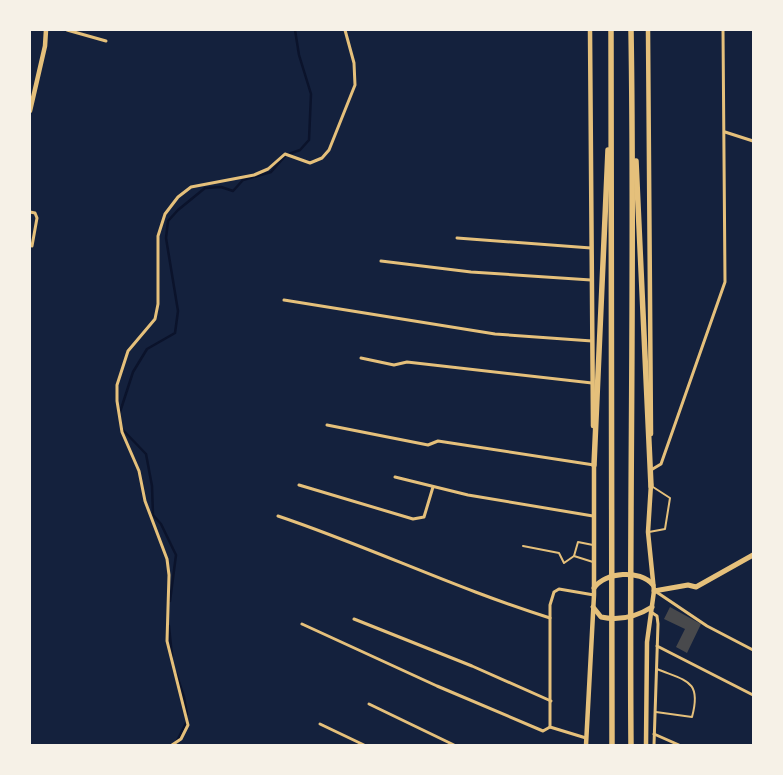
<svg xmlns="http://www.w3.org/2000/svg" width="783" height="775" font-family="Raleway,sans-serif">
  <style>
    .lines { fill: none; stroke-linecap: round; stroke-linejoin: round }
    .stream { stroke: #0b132b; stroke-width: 2.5 }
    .building { fill: #48494c }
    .service { stroke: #e5c07b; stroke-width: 2 }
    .minor { stroke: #e5c07b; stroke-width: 3 }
    .tertiary { stroke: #e5c07b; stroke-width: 4.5 }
    .secondary { stroke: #e5c07b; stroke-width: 5 }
    .trunk { stroke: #e5c07b; stroke-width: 5.5 }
  </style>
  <rect width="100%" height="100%" fill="#14213d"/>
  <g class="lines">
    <!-- stream -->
    <g class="stream">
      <path d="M120,412L133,372L147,349L175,333L178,311L166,238L168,221L178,210L205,188L221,187L233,191L243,180L271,172L286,155L300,150L309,140L311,94L299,55L295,30"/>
      <path d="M123,430L146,454L152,486L153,515L161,524L176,555L170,601"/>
      <path d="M169,626L172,656"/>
      <path d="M176,673L184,697L187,714"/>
      <path d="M177,741L187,721"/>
    </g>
  </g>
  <!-- building -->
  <path class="building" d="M670,607L701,624L687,653L676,647L685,629L664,619Z"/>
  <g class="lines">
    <!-- service -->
    <g class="service">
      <path d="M649,532L665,529L670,498L653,487"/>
      <path d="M523,546L559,553L564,563L574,556L593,562"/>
      <path d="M574,556L578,542L593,545"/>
      <path d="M656,712L692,717C702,680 686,681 657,669"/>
    </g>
    <!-- minor -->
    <g class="minor">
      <path d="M67,30L106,41"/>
      <path d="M725,132L753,141"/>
      <path d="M30,212L35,213L37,218L32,246"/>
      <path d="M457,238L591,248"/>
      <path d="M381,261L471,272L591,280"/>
      <path d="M284,300L495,334L592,341"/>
      <path d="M361,358L394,365L407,362L592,383"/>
      <path d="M327,425L428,445L438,441L594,465"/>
      <path d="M651,470L661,464L725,282L723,30"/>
      <path d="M395,477L468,495L593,516"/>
      <path d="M299,485L413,519L424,517L433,487"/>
      <path d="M278,516C370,547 457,589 550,618"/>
      <path d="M655,591L707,626L753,650"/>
      <path d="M651,612L657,616L658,624L654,745"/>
      <path d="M354,619L472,666L551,701"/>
      <path d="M302,624L437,686L543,731L550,727"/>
      <path d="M657,646L753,695"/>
      <path d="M369,704L454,745"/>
      <path d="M320,724L364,745"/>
      <path d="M654,734L679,745"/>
      <path d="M586,738L550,727V605L554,592L559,589L594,595"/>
      <path d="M172,745L181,739L188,725L167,641L169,575L167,559L145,501L139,471L122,432L117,401V385L128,351L155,319L158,304V236L165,214L178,197L191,187L254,175L268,169L285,154L310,163L322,158L329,150L355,85L354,63L345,30"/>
    </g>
    <!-- tertiary -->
    <g class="tertiary">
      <path d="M590,30L593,426"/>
      <path d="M648,30L651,434"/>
      <path d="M30,111L45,46L46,30"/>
      <path d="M586,745L594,595V464"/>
      <path d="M646,745L647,642L654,591L648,532L651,484"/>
    </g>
    <!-- secondary -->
    <g class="secondary">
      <path d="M594,588C605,572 640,569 653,585"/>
      <path d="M654,591L688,585L696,587L753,555"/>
      <path d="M593,607L601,617C619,621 636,617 652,607"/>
    </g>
    <!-- trunk -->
    <g class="trunk">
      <path d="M611,30L612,745"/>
      <path d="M636,161L651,486"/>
      <path d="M594,465L608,150"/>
      <path d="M631,745C629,507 635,268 631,30"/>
    </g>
  </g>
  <!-- border -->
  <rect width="783" height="775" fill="none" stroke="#f6f1e7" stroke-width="62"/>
</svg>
